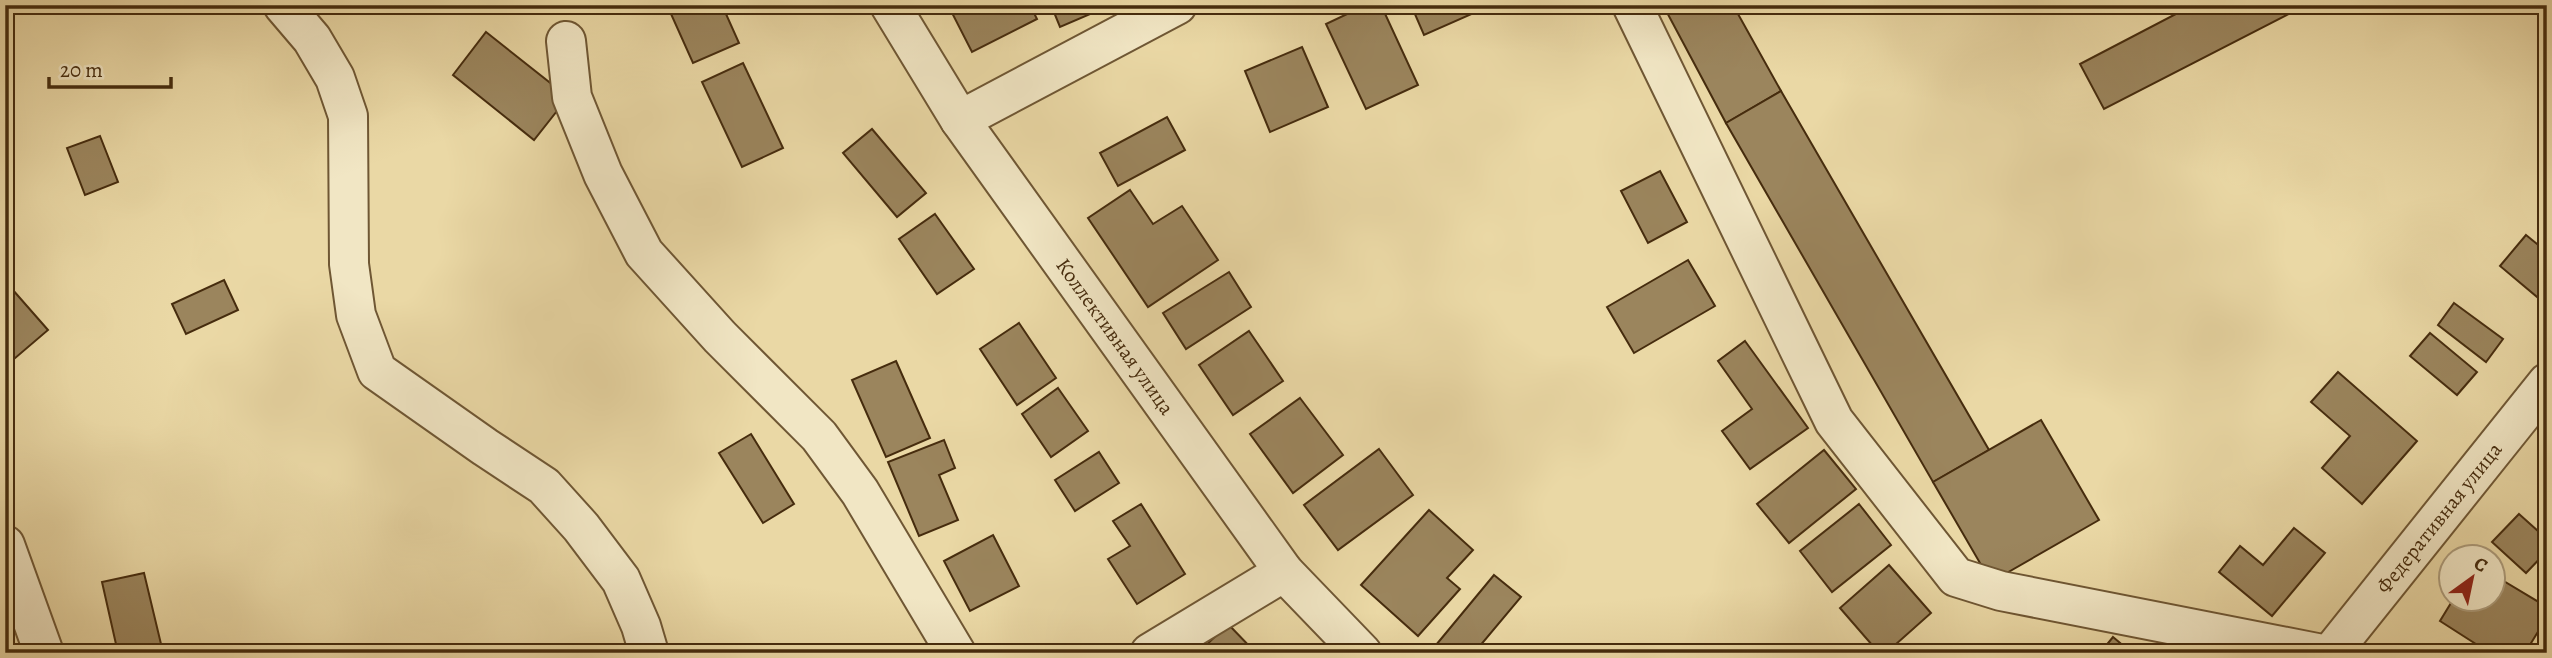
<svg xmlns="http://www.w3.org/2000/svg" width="2552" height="658" font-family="Alegreya,serif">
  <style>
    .building { fill: #9b855d; stroke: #462c0e; stroke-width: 2 }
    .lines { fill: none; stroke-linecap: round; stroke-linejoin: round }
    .minor-casing { stroke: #6f5734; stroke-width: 42 }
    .minor { stroke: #f1e6c4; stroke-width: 38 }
    .labels { text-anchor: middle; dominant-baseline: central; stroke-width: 5; stroke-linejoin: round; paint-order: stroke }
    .street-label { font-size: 21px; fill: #462c0e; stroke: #f1e6c4 }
  </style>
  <rect width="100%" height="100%" fill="#ead8a5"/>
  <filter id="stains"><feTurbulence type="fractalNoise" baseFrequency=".00286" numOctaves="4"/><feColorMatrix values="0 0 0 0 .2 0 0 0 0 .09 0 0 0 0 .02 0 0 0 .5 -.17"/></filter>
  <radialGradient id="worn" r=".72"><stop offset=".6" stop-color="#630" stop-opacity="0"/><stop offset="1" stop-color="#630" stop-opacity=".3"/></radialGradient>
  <!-- building -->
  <g class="building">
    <path d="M667,5H722L739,43L693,63Z"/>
    <path d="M948,5H1030L1037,19L972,52Z"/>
    <path d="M1051,5H1101L1102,9L1060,27Z"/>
    <path d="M1366,5H1381L1418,85L1366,109L1326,24Z"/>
    <path d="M1411,5H1482L1483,9L1424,35Z"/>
    <path d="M1663,5H1733L1781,91L1726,123Z"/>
    <path d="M2193,5H2306L2104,109L2080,64Z"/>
    <path d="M486,32L568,97L534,140L453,75Z"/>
    <path d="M1302,47L1328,107L1270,132L1245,71Z"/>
    <path d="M743,63L783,148L742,167L702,82Z"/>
    <path d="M1781,91L1989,450L1933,482L1726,123Z"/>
    <path d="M1167,117L1185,150L1118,186L1100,153Z"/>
    <path d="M872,129L926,193L897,217L843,153Z"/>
    <path d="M100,136L118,182L85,195L67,148Z"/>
    <path d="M1660,171L1687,222L1648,243L1621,191Z"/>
    <path d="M1130,190L1153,224L1182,206L1218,260L1148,307L1088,218Z"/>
    <path d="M935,214L974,269L937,294L899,239Z"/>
    <path d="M2526,235L2547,252V297L2543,302L2500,266Z"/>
    <path d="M1688,260L1715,306L1634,353L1607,307Z"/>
    <path d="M1229,272L1251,307L1186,349L1163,313Z"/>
    <path d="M224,280L238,310L186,334L172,304Z"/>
    <path d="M5,281L48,330L7,365L5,363Z"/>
    <path d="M2454,303L2503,339L2486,362L2438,325Z"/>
    <path d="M1019,323L1056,378L1017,405L980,349Z"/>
    <path d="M1249,331L1283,381L1233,415L1199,365Z"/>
    <path d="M2430,333L2477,372L2457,395L2410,356Z"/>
    <path d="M1745,341L1808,428L1750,469L1722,431L1752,409L1718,361Z"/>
    <path d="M896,361L930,438L886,457L852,380Z"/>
    <path d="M2338,372L2417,441L2362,504L2322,468L2350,436L2311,402Z"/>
    <path d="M1058,388L1088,431L1051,457L1022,414Z"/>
    <path d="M1300,398L1343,455L1293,493L1250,434Z"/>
    <path d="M2041,420L2099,520L1991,582L1933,482Z"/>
    <path d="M751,434L794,504L763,523L719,453Z"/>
    <path d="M944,440L955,468L939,475L958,520L919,536L888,462Z"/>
    <path d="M1379,449L1413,495L1338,550L1304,505Z"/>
    <path d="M1824,450L1856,489L1789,543L1757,504Z"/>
    <path d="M1099,452L1119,483L1075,511L1055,480Z"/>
    <path d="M1141,504L1185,574L1137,604L1108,559L1130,546L1113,521Z"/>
    <path d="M1859,504L1891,545L1832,592L1800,551Z"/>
    <path d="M1429,510L1473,550L1447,578L1460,589L1418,636L1361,585Z"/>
    <path d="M2519,514L2547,539V551L2526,573L2492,542Z"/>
    <path d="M2294,528L2325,553L2272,616L2219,572L2240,546L2263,565Z"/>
    <path d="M993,535L1019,586L970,611L944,561Z"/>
    <path d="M1889,565L1931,613L1886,653H1879L1840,608Z"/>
    <path d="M144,573L161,644L118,653L102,582Z"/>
    <path d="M2492,574L2547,607V617L2525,653H2490L2440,621L2454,598H2492Z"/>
    <path d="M1494,575L1521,597L1474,653H1445L1436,645Z"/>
    <path d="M1228,624L1256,653H1198Z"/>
    <path d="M2113,637L2132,653H2100Z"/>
  </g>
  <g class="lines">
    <!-- minor casing -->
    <g class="minor-casing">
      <g id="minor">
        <path d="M283,5L312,39L335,78L348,116L349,264L356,315L377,371L485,447L544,486L581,527L621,580L641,626L649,653"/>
        <path id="s1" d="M890,5L960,120L1284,572L1362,653"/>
        <path d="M1632,5L1834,421L1956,577L2001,591L2317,653"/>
        <path d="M566,41L572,97L603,174L644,253L720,337L819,436L860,492L956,653"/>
        <path d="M960,120L1177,5"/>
        <path d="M5,545L44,653"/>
        <path d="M1150,653L1284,572"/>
        <path id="s2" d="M2331,653L2547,383"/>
      </g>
    </g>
    <!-- minor -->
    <use href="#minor" class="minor"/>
  </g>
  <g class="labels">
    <!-- street labels -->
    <g class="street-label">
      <text stroke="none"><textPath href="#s1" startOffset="401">Коллективная улица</textPath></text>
      <text stroke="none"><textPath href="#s2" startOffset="173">Федеративная улица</textPath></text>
    </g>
  </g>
  <!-- margin -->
  <rect width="2552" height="658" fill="none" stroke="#ead8a5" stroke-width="28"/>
  <rect x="7" y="7" width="2538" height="644" fill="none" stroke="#462c0e" stroke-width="3.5"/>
  <rect x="14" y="14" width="2524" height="630" fill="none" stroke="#462c0e" stroke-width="2"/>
  <!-- north arrow -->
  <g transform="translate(2472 578) rotate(33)"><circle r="33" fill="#f1e6c4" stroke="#ad9c7b" stroke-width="2"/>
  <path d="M0-5L12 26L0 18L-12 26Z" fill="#8f2418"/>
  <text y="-10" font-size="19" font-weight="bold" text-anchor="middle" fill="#462c0e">С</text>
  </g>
  <!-- scale -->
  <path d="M49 77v10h122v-10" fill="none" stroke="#462c0e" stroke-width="3.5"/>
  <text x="60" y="77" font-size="21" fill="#462c0e" stroke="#f1e6c4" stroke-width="5" paint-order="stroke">20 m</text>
  <rect width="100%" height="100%" filter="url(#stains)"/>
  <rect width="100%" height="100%" fill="url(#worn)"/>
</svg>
